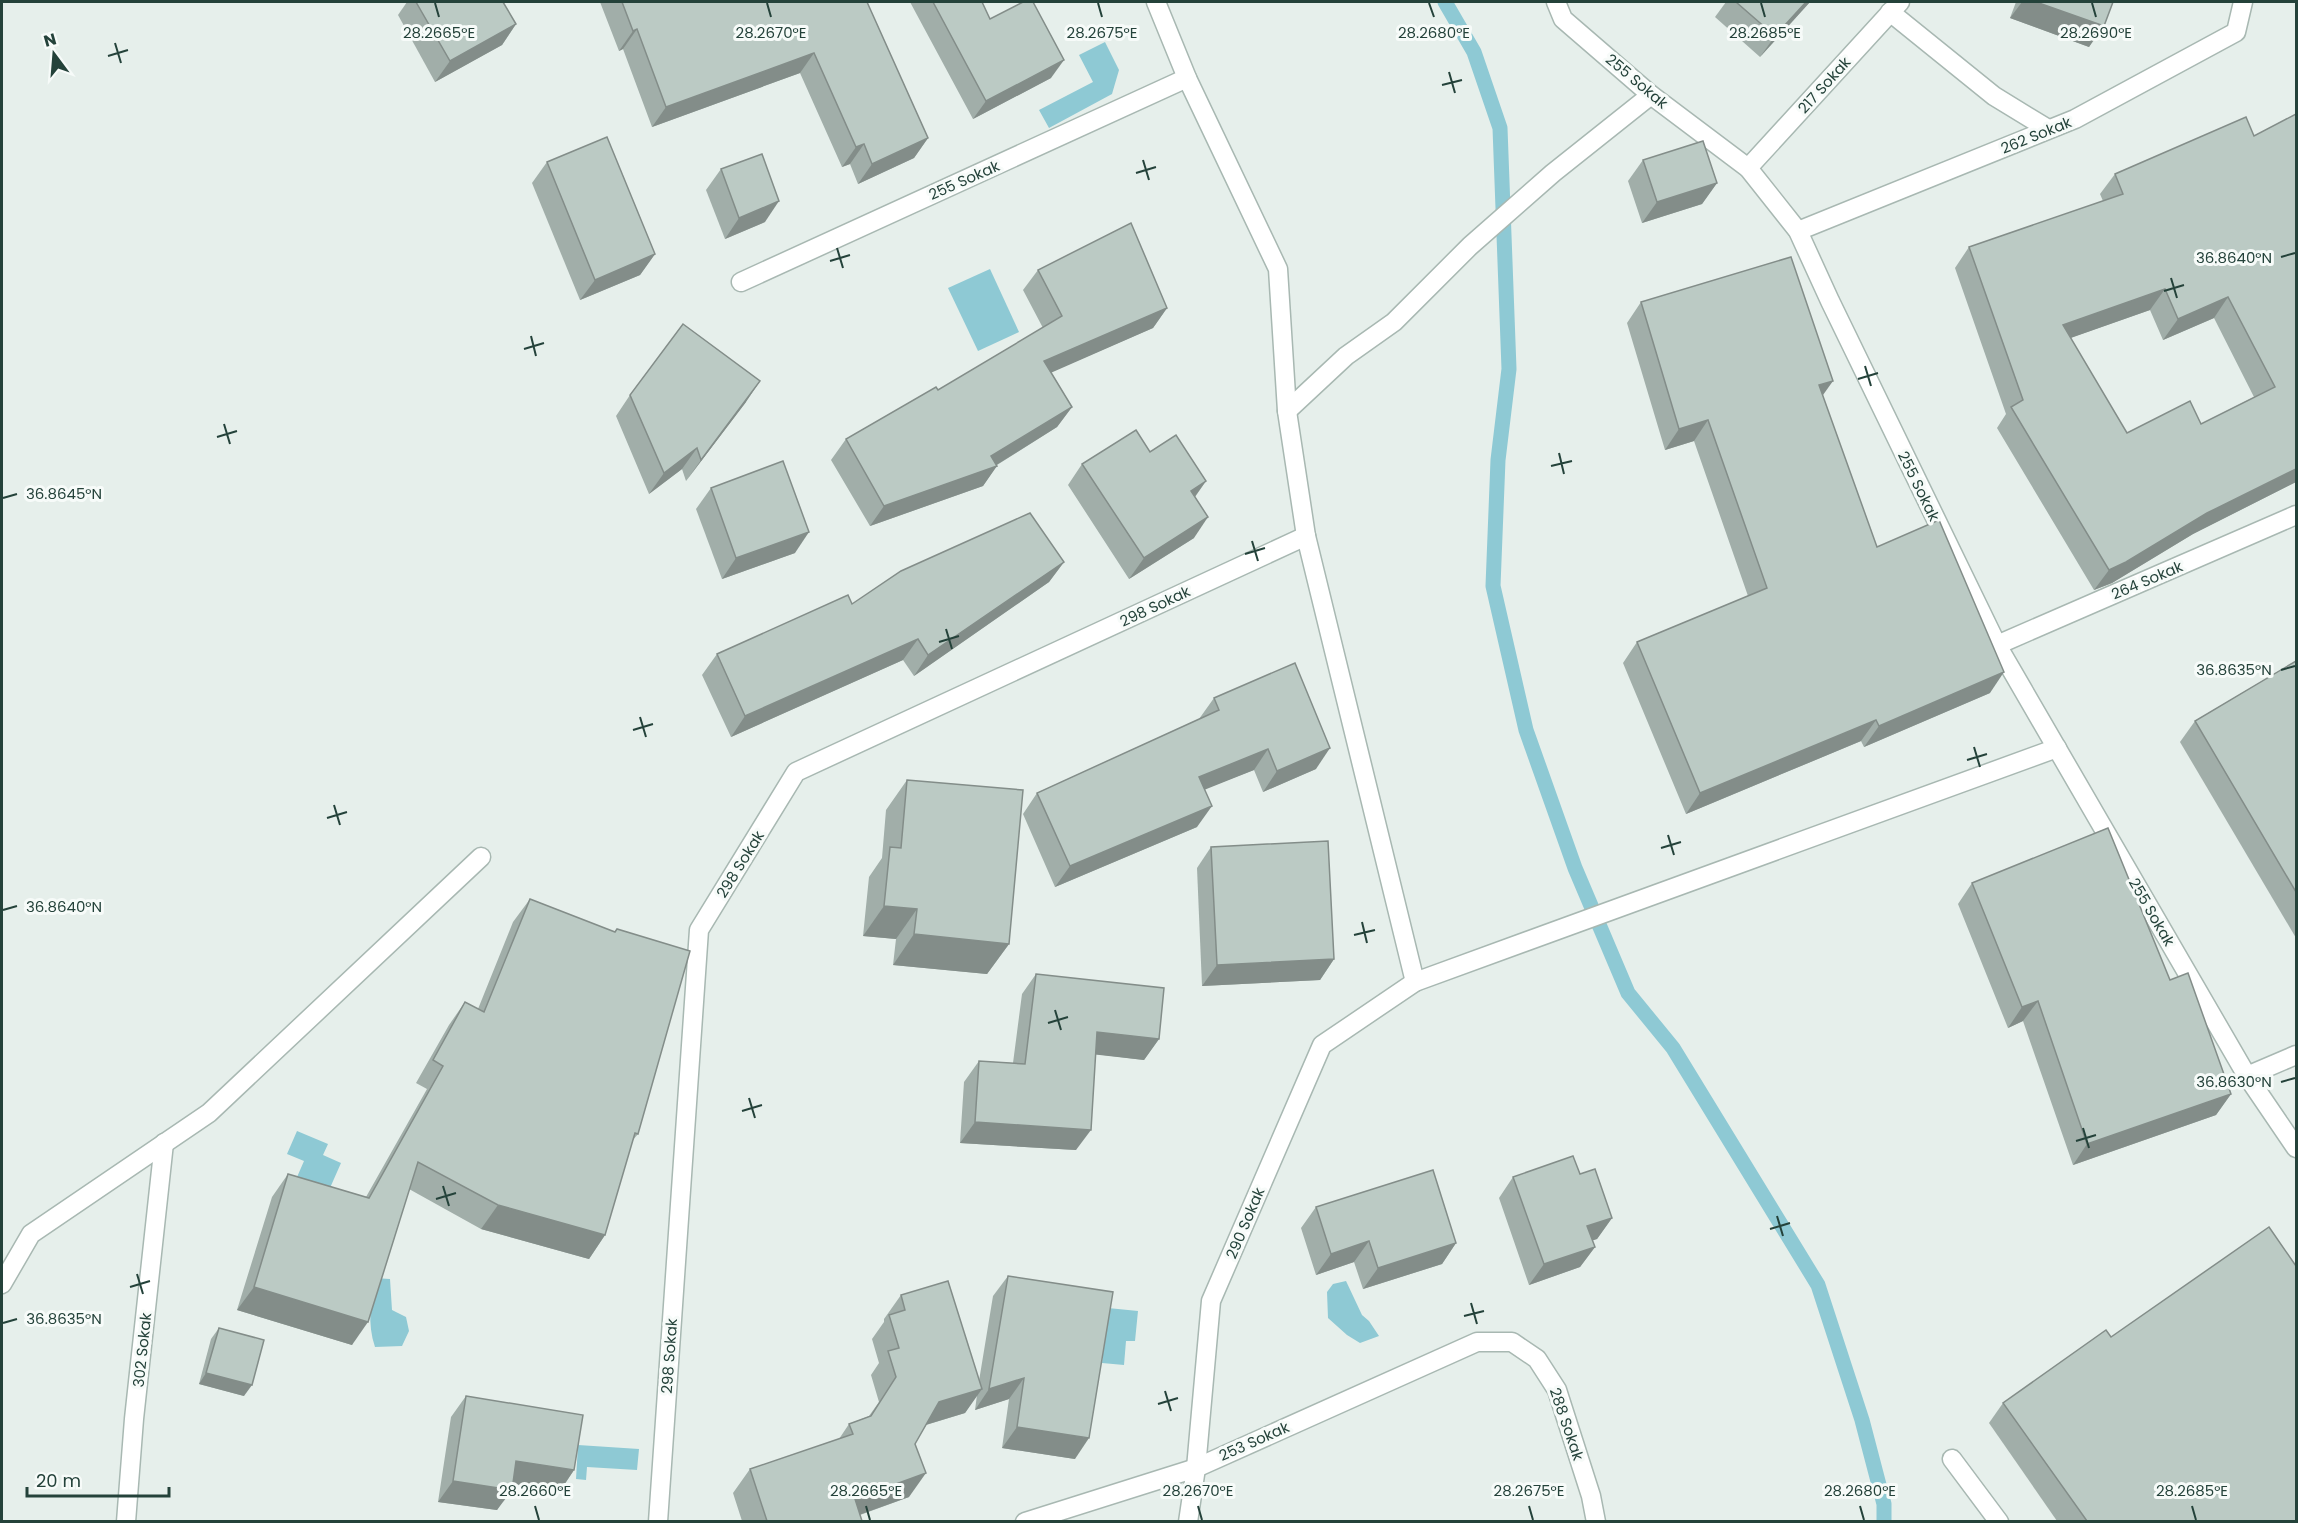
<svg xmlns="http://www.w3.org/2000/svg" width="2298" height="1523" font-family="Poppins,sans-serif">
  <style>
    .water { fill: #8ec9d4 }
    .lines { fill: none; stroke-linecap: round; stroke-linejoin: round }
    .stream { stroke: #8ec9d4; stroke-width: 15 }
    .minor-casing { stroke: #a8b8b2; stroke-width: 21 }
    .minor { stroke: #fff; stroke-width: 18 }
    .wall { fill: #a1aea9; fill-rule: evenodd }
    .shaded-wall { fill: #838d89 }
    .building { fill: #bbcac4; stroke: #838d89; stroke-width: 1.5; fill-rule: evenodd }
    .ticks { fill: none; stroke: #24423a; stroke-width: 2 }
    .labels { text-anchor: middle; dominant-baseline: central; stroke-width: 6; stroke-linejoin: round; paint-order: stroke }
    .street-label { font-size: 15px; fill: #24423a; stroke: #f7fbf9 }
    .ticks-label { font-size: 15px; text-anchor: middle; fill: #24423a; stroke: #f7fbf9; stroke-width: 6; stroke-linejoin: round; paint-order: stroke }
  </style>
  <rect width="100%" height="100%" fill="#e6efeb"/>
  <!-- water -->
  <g class="water">
    <path d="M1105,42L1119,70L1112,94L1049,128L1039,110L1093,82L1079,55Z"/>
    <path d="M990,269L1019,332L978,351L948,288Z"/>
    <path d="M297,1131L328,1144L323,1155L341,1163L326,1197L294,1184L304,1161L287,1154Z"/>
    <path d="M374,1278L390,1279L392,1310L406,1317L409,1331L402,1346L375,1347C367,1323 371,1302 374,1278Z"/>
    <path d="M1346,1281L1362,1315L1369,1321L1379,1336L1360,1343L1347,1335L1328,1318L1327,1292L1333,1284Z"/>
    <path d="M1108,1308L1138,1311L1135,1341H1126L1124,1365L1102,1363Z"/>
    <path d="M578,1445L639,1449L637,1470L587,1467L586,1480L576,1479Z"/>
  </g>
  <g class="lines">
    <!-- stream -->
    <path class="stream" d="M1445,2L1474,52L1500,128L1509,369L1498,460L1493,586L1526,730L1575,868L1628,993L1673,1048L1818,1285L1862,1420L1884,1504V1522"/>
    <!-- minor casing -->
    <g class="minor-casing">
      <g id="minor">
        <path d="M1156,2L1187,78L1278,269L1287,411L1306,536L1415,982"/>
        <path d="M1556,2L1563,19L1651,95L1748,168L1798,231L1830,301L1997,645L2247,1076L2296,1148"/>
        <path d="M1890,12L1994,96L2048,129"/>
        <path d="M1748,168L1900,2"/>
        <path d="M1798,231L2075,119L2236,32L2243,2"/>
        <path d="M741,282L1187,78"/>
        <path d="M1287,411L1346,356L1394,322L1470,246L1553,173L1651,95"/>
        <path d="M1997,645L2296,515"/>
        <path d="M2247,1076L2296,1055"/>
        <path d="M2,1284L31,1234L209,1113L481,857"/>
        <path d="M1952,1459L1999,1522"/>
        <path d="M126,1522L134,1419L164,1143"/>
        <path d="M658,1522L699,930L796,772L1306,536"/>
        <path d="M1025,1522L1196,1468L1477,1342H1512L1537,1359L1557,1390L1591,1496L1596,1522"/>
        <path d="M1188,1522L1196,1468L1211,1301L1322,1045L1415,982L2057,748"/>
      </g>
    </g>
    <!-- minor -->
    <use href="#minor" class="minor"/>
  </g>
  <!-- wall -->
  <g class="wall">
    <path d="M407,2H503L516,24L502,45L435,82L398,15Z"/>
    <path d="M600,2H867L928,138L914,158L858,184L850,164L842,167L800,73L652,127L623,49L619,51Z"/>
    <path d="M910,2H982L990,19L1051,78L973,119Z"/>
    <path d="M1726,2H1810L1760,57L1715,17Z"/>
    <path d="M2016,2H2113L2089,47L2010,18Z"/>
    <path d="M2296,114V482L2193,534L2112,583L2094,590L1997,428L2006,414L1955,268L1969,247L2103,201L2100,194L2115,174L2254,136ZM2150,310L2163,340L2214,318L2254,397L2201,424L2127,433L2070,338Z"/>
    <path d="M1643,160L1717,183L1702,204L1642,223L1628,181Z"/>
    <path d="M547,162L655,254L640,275L580,300L532,183Z"/>
    <path d="M721,169L765,222L725,239L706,190Z"/>
    <path d="M1038,270L1167,308L1153,328L1051,372L1072,407L1057,427L997,465L983,486L870,526L831,460L846,439L938,390L1043,328L1023,290Z"/>
    <path d="M1641,302L1822,395L1877,547L1990,693L1864,747L1861,741L1686,814L1623,663L1637,642L1748,596L1694,441L1665,450L1627,323Z"/>
    <path d="M630,395L746,402L686,481L682,469L649,494L616,416Z"/>
    <path d="M1150,452L1206,481L1195,497L1194,538L1129,579L1068,485L1082,464Z"/>
    <path d="M711,488L795,553L722,579L696,509Z"/>
    <path d="M1064,562L1049,582L914,676L903,660L731,737L702,675L717,654L852,604Z"/>
    <path d="M2296,661V938L2180,742L2195,721Z"/>
    <path d="M1214,698L1316,769L1263,792L1254,770L1204,789L1197,827L1055,887L1023,814L1037,793L1199,719Z"/>
    <path d="M907,780L1009,944L987,974L893,965L896,939L863,936L869,877L882,858L886,810Z"/>
    <path d="M1211,847L1334,959L1320,980L1202,986L1197,868Z"/>
    <path d="M1972,883L2170,980L2231,1094L2216,1115L2073,1165L2023,1021L2008,1028L1958,904Z"/>
    <path d="M530,899L614,932L617,929L638,1134L632,1141L605,1235L589,1259L481,1229L409,1189L352,1345L237,1310L272,1197L288,1174L366,1197L427,1089L416,1083L449,1025L465,1002L478,1009L513,922Z"/>
    <path d="M1036,974L1159,1039L1144,1060L1095,1054L1076,1150L960,1143L964,1082L979,1061L1013,1063L1022,994Z"/>
    <path d="M1513,1177L1612,1218L1597,1239L1592,1240L1595,1247L1580,1267L1529,1285L1499,1198Z"/>
    <path d="M1316,1207L1456,1243L1442,1264L1363,1289L1354,1262L1316,1275L1301,1228Z"/>
    <path d="M1008,1276L1075,1459L1002,1448L1009,1399L975,1410L977,1395L965,1413L926,1425L915,1444L909,1497L860,1515L862,1521H742L733,1493L750,1469L839,1439L849,1424L869,1416L879,1402L871,1375L879,1363L872,1339L884,1322V1319L901,1295L979,1381L993,1296Z"/>
    <path d="M219,1328L244,1396L199,1384L211,1339Z"/>
    <path d="M2111,1337L2296,1521H2057L1989,1423L2003,1403Z"/>
    <path d="M466,1396L574,1470L560,1491L513,1484L497,1510L438,1502L451,1417Z"/>
  </g>
  <!-- shaded-wall -->
  <g class="shaded-wall">
    <path d="M1806,2H1810L1760,57L1775,36Z"/>
    <path d="M2022,2H2036L2104,26L2089,47L2010,18Z"/>
    <path d="M516,24L502,45L435,82L450,61Z"/>
    <path d="M637,29L623,49L619,51L633,31Z"/>
    <path d="M814,53L800,73L652,127L666,107Z"/>
    <path d="M1064,60L1051,78L973,119L986,101Z"/>
    <path d="M928,138L914,158L858,184L872,164Z"/>
    <path d="M864,144L850,164L842,167L856,147Z"/>
    <path d="M1717,183L1702,204L1642,223L1657,202Z"/>
    <path d="M779,201L765,222L725,239L739,218Z"/>
    <path d="M655,254L640,275L580,300L595,280Z"/>
    <path d="M2165,289L2150,310L2048,346L2063,325Z"/>
    <path d="M2228,297L2214,318L2163,340L2178,319Z"/>
    <path d="M1167,308L1153,328L1030,382L1044,361Z"/>
    <path d="M760,381L746,402L686,481L701,460Z"/>
    <path d="M1833,381L1818,402L1819,385Z"/>
    <path d="M1072,407L1057,427L993,467L997,466L983,486L870,526L884,506L991,456Z"/>
    <path d="M1708,420L1694,441L1665,450L1679,429Z"/>
    <path d="M697,448L682,469L649,494L664,473Z"/>
    <path d="M2296,469V482L2193,534L2112,583L2094,590L2109,570L2207,513Z"/>
    <path d="M1206,481L1191,502V491Z"/>
    <path d="M1208,517L1194,538L1129,579L1144,558Z"/>
    <path d="M809,532L795,553L722,579L736,558Z"/>
    <path d="M1064,562L1049,582L914,676L928,655Z"/>
    <path d="M918,639L903,660L731,737L745,716Z"/>
    <path d="M2004,672L1990,693L1864,747L1879,726Z"/>
    <path d="M1876,720L1861,741L1686,814L1700,793Z"/>
    <path d="M1330,748L1316,769L1263,792L1277,771Z"/>
    <path d="M1268,749L1254,770L1184,798L1199,777Z"/>
    <path d="M1212,806L1197,827L1055,887L1070,866Z"/>
    <path d="M884,906L917,909L896,939L863,936Z"/>
    <path d="M914,934L1009,944L987,974L893,965Z"/>
    <path d="M1334,959L1320,980L1202,986L1217,965Z"/>
    <path d="M2038,1001L2023,1021L2008,1028L2022,1007Z"/>
    <path d="M1097,1032L1159,1039L1144,1060L1082,1053Z"/>
    <path d="M2231,1094L2216,1115L2073,1165L2087,1144Z"/>
    <path d="M975,1122L1091,1130L1076,1150L960,1143Z"/>
    <path d="M498,1205L605,1235L589,1259L481,1229Z"/>
    <path d="M1612,1218L1597,1239L1573,1247L1587,1226Z"/>
    <path d="M1369,1241L1354,1262L1316,1275L1331,1254Z"/>
    <path d="M1456,1243L1442,1264L1363,1289L1378,1268Z"/>
    <path d="M1595,1247L1580,1267L1529,1285L1544,1264Z"/>
    <path d="M254,1287L368,1322L352,1345L237,1310Z"/>
    <path d="M206,1373L252,1385L244,1396L199,1384Z"/>
    <path d="M1024,1378L1009,1399L975,1410L989,1389Z"/>
    <path d="M982,1389L965,1413L922,1426L939,1402Z"/>
    <path d="M1017,1427L1089,1438L1075,1459L1002,1448Z"/>
    <path d="M516,1461L574,1470L560,1491L501,1482Z"/>
    <path d="M926,1473L909,1497L842,1521L855,1499Z"/>
    <path d="M453,1481L512,1490L497,1510L438,1502Z"/>
  </g>
  <!-- building -->
  <g class="building">
    <path d="M416,2H503L516,24L450,61Z"/>
    <path d="M622,2H867L928,138L872,164L864,144L856,147L814,53L666,107L637,29L633,31Z"/>
    <path d="M933,2H982L990,19L1023,2H1033L1064,60L986,101Z"/>
    <path d="M1736,2H1806L1775,36Z"/>
    <path d="M2036,2H2113L2104,26Z"/>
    <path d="M2296,114V469L2207,513L2126,562L2109,570L2011,407L2023,400L1969,247L2123,194L2115,174L2246,117L2254,136ZM2165,289L2178,319L2228,297L2275,387L2201,424L2190,401L2127,433L2063,325Z"/>
    <path d="M607,137L655,254L595,280L547,162Z"/>
    <path d="M1703,141L1717,183L1657,202L1643,160Z"/>
    <path d="M762,154L779,201L739,218L721,169Z"/>
    <path d="M1131,223L1167,308L1044,361L1072,407L991,456L997,466L884,506L846,439L936,387L938,390L1062,316L1038,270Z"/>
    <path d="M1791,257L1833,381L1819,385L1877,547L1939,520L2004,672L1879,726L1876,720L1700,793L1637,642L1767,588L1708,420L1679,429L1641,302Z"/>
    <path d="M683,324L760,381L701,460L697,448L664,473L630,395Z"/>
    <path d="M1136,430L1150,452L1176,435L1206,481L1191,491L1208,517L1144,558L1082,464Z"/>
    <path d="M783,461L809,532L736,558L711,488Z"/>
    <path d="M1030,513L1064,562L928,655L918,639L745,716L717,654L848,595L852,604L901,571Z"/>
    <path d="M2296,661V892L2195,721Z"/>
    <path d="M1295,663L1330,748L1277,771L1268,749L1199,777L1212,806L1070,866L1037,793L1219,710L1214,698Z"/>
    <path d="M907,780L1023,790L1009,944L914,934L917,909L884,906L890,847L901,848Z"/>
    <path d="M2108,828L2170,980L2188,973L2231,1094L2087,1144L2038,1001L2022,1007L1972,883Z"/>
    <path d="M1328,841L1334,959L1217,965L1211,847Z"/>
    <path d="M530,899L615,932L617,929L690,951L638,1134L635,1133L605,1235L498,1205L418,1162L368,1322L254,1287L288,1174L369,1198L443,1066L433,1060L465,1002L484,1012Z"/>
    <path d="M1036,974L1164,988L1159,1039L1097,1032L1091,1130L975,1122L979,1061L1025,1064Z"/>
    <path d="M1573,1156L1580,1174L1595,1169L1612,1218L1587,1226L1595,1247L1544,1264L1513,1177Z"/>
    <path d="M1433,1170L1456,1243L1378,1268L1369,1241L1331,1254L1316,1207Z"/>
    <path d="M2269,1227L2296,1266V1521H2087L2003,1403L2106,1330L2111,1337Z"/>
    <path d="M1008,1276L1113,1292L1089,1438L1017,1427L1024,1378L989,1389Z"/>
    <path d="M948,1281L982,1389L939,1402L915,1444L926,1473L855,1499L862,1521H767L750,1469L853,1434L849,1424L871,1416L896,1377L888,1351L899,1348L889,1315L905,1310L901,1295Z"/>
    <path d="M219,1328L264,1340L252,1385L206,1373Z"/>
    <path d="M466,1396L583,1415L574,1470L516,1461L512,1490L453,1481Z"/>
  </g>
  <!-- ticks -->
  <path class="ticks" d="M435,3L439,17M767,3L771,17M1098,3L1102,17M1429,3L1434,17M1761,3L1765,17M2092,3L2096,17M115,43L121,63M108,56L128,50M1449,72L1455,93M1442,85L1462,80M1143,160L1149,180M1136,173L1156,167M837,248L843,268M2281,257L2295,253M830,261L850,255M2171,278L2177,298M2164,291L2184,285M531,336L536,356M524,349L544,343M1865,366L1871,386M1858,379L1878,373M224,424L230,444M217,437L237,431M1559,453L1564,474M1551,466L1572,461M3,498L17,494M1252,541L1258,561M1245,554L1265,548M946,629L952,649M939,642L959,636M2281,670L2295,666M640,717L646,737M633,730L653,724M1974,747L1980,767M1967,760L1987,754M334,805L340,825M327,818L347,812M1668,835L1674,855M1661,848L1681,842M3,910L17,906M1362,922L1367,943M1354,935L1375,930M1055,1010L1061,1030M1048,1023L1068,1017M2281,1082L2295,1078M749,1098L755,1118M742,1111L762,1105M2083,1128L2089,1148M2076,1141L2096,1135M443,1186L449,1206M436,1199L456,1193M1777,1216L1783,1236M1770,1229L1790,1223M137,1274L143,1294M130,1287L150,1281M1471,1303L1477,1324M1464,1316L1484,1311M3,1323L17,1319M1165,1391L1171,1411M1158,1404L1178,1398M535,1506L539,1520M866,1506L870,1520M1198,1506L1202,1520M1529,1506L1533,1520M1860,1506L1864,1520M2192,1506L2196,1520"/>
  <g class="labels">
    <!-- street labels -->
    <g class="street-label">
      <text transform="translate(1637 81) rotate(40)">255 Sokak</text>
      <text transform="translate(1824 85) rotate(-48)">217 Sokak</text>
      <text transform="translate(2036 135) rotate(-22)">262 Sokak</text>
      <text transform="translate(964 180) rotate(-24)">255 Sokak</text>
      <text transform="translate(1919 486) rotate(64)">255 Sokak</text>
      <text transform="translate(2147 580) rotate(-23)">264 Sokak</text>
      <text transform="translate(1155 606) rotate(-25)">298 Sokak</text>
      <text transform="translate(740 864) rotate(-58)">298 Sokak</text>
      <text transform="translate(2152 912) rotate(60)">255 Sokak</text>
      <text transform="translate(1245 1223) rotate(-67)">290 Sokak</text>
      <text transform="translate(142 1350) rotate(-84)">302 Sokak</text>
      <text transform="translate(669 1356) rotate(-86)">298 Sokak</text>
      <text transform="translate(1567 1424) rotate(71)">288 Sokak</text>
      <text transform="translate(1254 1441) rotate(-24)">253 Sokak</text>
    </g>
  </g>
  <g class="ticks-label">
    <text x="439" y="38">28.2665°E</text>
    <text x="771" y="38">28.2670°E</text>
    <text x="1102" y="38">28.2675°E</text>
    <text x="1434" y="38">28.2680°E</text>
    <text x="1765" y="38">28.2685°E</text>
    <text x="2096" y="38">28.2690°E</text>
    <text x="2234" y="263">36.8640°N</text>
    <text x="64" y="499">36.8645°N</text>
    <text x="2234" y="675">36.8635°N</text>
    <text x="64" y="912">36.8640°N</text>
    <text x="2234" y="1087">36.8630°N</text>
    <text x="64" y="1324">36.8635°N</text>
    <text x="535" y="1496">28.2660°E</text>
    <text x="866" y="1496">28.2665°E</text>
    <text x="1198" y="1496">28.2670°E</text>
    <text x="1529" y="1496">28.2675°E</text>
    <text x="1860" y="1496">28.2680°E</text>
    <text x="2192" y="1496">28.2685°E</text>
  </g>
  <!-- border -->
  <rect width="2298" height="1523" fill="none" stroke="#24423a" stroke-width="6"/>
  <!-- north arrow -->
  <g transform="translate(54 54) rotate(344)" stroke="#f7fbf9" stroke-width="4.5" paint-order="stroke">
  <path d="M0-4.5L10 22L0 15L-10 22Z" fill="#24423a"/>
  <text y="-9" font-size="16" font-weight="bold" text-anchor="middle" fill="#24423a">N</text>
  </g>
  <!-- scale -->
  <path d="M27 1487v9h142v-9" fill="none" stroke="#24423a" stroke-width="3"/>
  <text x="36" y="1487" font-size="18" fill="#24423a" stroke="#f7fbf9" stroke-width="4.5" paint-order="stroke">20 m</text>
</svg>
